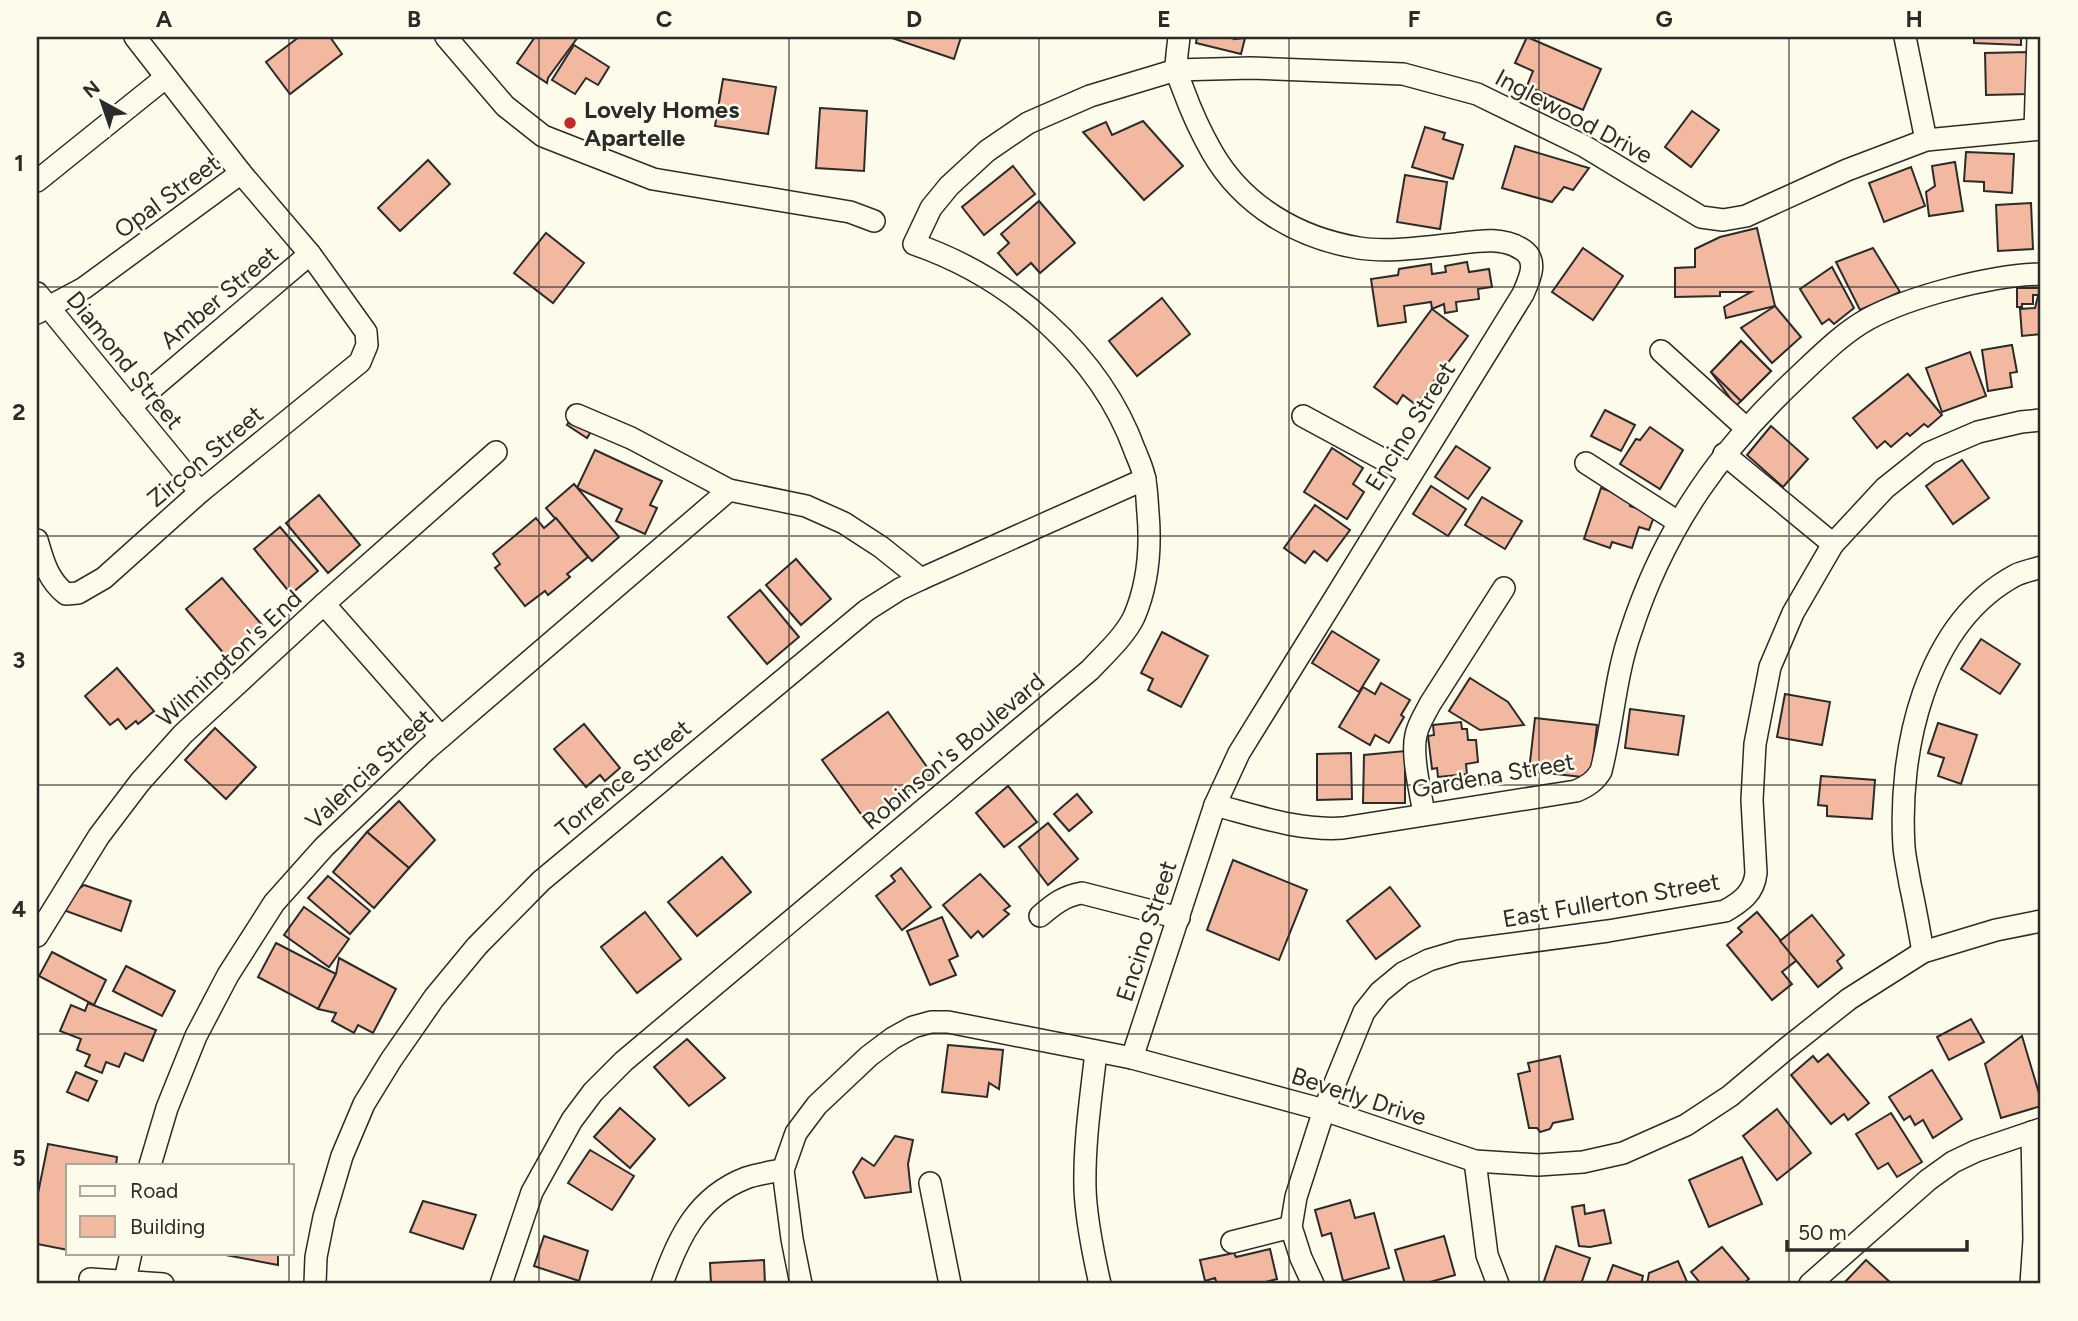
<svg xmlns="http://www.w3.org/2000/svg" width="2078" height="1321" font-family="Figtree,sans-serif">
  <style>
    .building { fill: #f2b8a0; stroke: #2b2b2b; stroke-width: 2 }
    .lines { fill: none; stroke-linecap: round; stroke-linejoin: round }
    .minor-casing { stroke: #2b2b2b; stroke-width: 24 }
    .minor { stroke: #fdfbea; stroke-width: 21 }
    .grid { fill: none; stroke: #2b2b2b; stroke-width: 2; stroke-opacity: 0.55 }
    .poi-dot { fill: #c62828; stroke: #fdfbea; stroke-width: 2.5 }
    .labels { text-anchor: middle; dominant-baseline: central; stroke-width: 5; stroke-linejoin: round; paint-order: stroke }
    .poi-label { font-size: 24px; font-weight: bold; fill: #2b2b2b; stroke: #fdfbea; text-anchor: start }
    .street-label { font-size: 24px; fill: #2b2b2b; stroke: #fdfbea }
    .neatline { fill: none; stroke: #2b2b2b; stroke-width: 2.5 }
    .grid-label { font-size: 23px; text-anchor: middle; font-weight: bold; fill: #2b2b2b }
  </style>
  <rect width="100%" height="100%" fill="#fdfbea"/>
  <!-- building -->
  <g class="building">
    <path d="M299,37H330L342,54L290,94L266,62Z"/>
    <path d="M535,37H578L548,78L547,83L517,63Z"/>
    <path d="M889,37H961L954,59Z"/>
    <path d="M1197,37H1235L1234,39L1245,38L1241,54L1196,43Z"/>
    <path d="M1527,37L1601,69L1583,110L1527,86L1533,71L1515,63Z"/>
    <path d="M1974,37H2021V45L1974,43Z"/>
    <path d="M574,45L609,67L598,85L586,78L575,94L552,80Z"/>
    <path d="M2028,52L2029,94L1986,95L1985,53Z"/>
    <path d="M723,79L776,87L768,134L715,126Z"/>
    <path d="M820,108L867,111L864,171L816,168Z"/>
    <path d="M1692,111L1719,130L1691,167L1665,147Z"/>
    <path d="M1143,121L1183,166L1144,200L1083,132L1106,122L1112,135Z"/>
    <path d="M1425,127L1445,133L1443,139L1463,145L1453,179L1412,167Z"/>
    <path d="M1515,146L1589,168L1573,190L1564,187L1552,202L1502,188Z"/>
    <path d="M1966,152L2014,154L2012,193L1984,191V182L1964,181Z"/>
    <path d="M428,160L450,184L400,231L378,208Z"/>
    <path d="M1955,162L1963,211L1929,216L1926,192L1935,186L1932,166Z"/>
    <path d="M1013,166L1035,194L984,235L962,207Z"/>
    <path d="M1911,167L1925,206L1884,222L1869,183Z"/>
    <path d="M1405,175L1447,182L1440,229L1397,222Z"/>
    <path d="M1039,201L1075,243L1040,273L1031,263L1017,275L998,253L1009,243L1001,234Z"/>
    <path d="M2031,203L2033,249L1998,251L1996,205Z"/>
    <path d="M1757,228L1775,306L1726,318L1724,307L1751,292H1720V296L1675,297V268L1695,267V249L1720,237Z"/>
    <path d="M546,233L584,263L553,303L514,273Z"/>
    <path d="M1583,248L1623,276L1593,320L1552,292Z"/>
    <path d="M1873,248L1900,292L1860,310L1836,262Z"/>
    <path d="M1467,262L1469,272L1489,269L1492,287L1478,289L1479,299L1456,302L1457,311L1445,313L1444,304L1432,309L1431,302L1404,306L1406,322L1378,326L1371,279L1398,275L1399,269L1431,264L1432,274L1446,272L1445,266Z"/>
    <path d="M1832,267L1854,308L1834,324L1829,319L1822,324L1800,289Z"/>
    <path d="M2017,288H2040V295H2033V304H2022V307H2017Z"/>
    <path d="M2038,296H2041V334L2022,336L2020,309L2035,308Z"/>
    <path d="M1162,298L1190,334L1137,376L1109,341Z"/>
    <path d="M1775,306L1801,337L1772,363L1741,328Z"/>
    <path d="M1432,309L1468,336L1416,405L1403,395L1397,404L1374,387Z"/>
    <path d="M1741,341L1771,371L1736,406L1711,372Z"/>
    <path d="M1741,341L1771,371L1741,401L1711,372Z"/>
    <path d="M2012,345L2017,372L2010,373L2012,387L1988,391L1982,350Z"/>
    <path d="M1970,352L1986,396L1942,412L1926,368Z"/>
    <path d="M1908,374L1942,415L1928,427L1924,424L1910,436L1907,433L1891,447L1885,441L1877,448L1853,418Z"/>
    <path d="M1605,410L1635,425L1621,451L1591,436Z"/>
    <path d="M572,417L592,430L587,438L567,425Z"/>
    <path d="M1771,426L1808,459L1783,487L1747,455Z"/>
    <path d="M1650,427L1683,450L1660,489L1620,464L1636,439L1640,440Z"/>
    <path d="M1456,446L1490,468L1468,499L1435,477Z"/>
    <path d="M1332,448L1363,468L1353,484L1364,492L1347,519L1304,492Z"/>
    <path d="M595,450L662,481L650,505L657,508L645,534L616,521L622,509L577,488Z"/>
    <path d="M1962,460L1989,498L1953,524L1926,486Z"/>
    <path d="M574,484L619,537L592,561L546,508Z"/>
    <path d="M1431,486L1466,509L1448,536L1413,514Z"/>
    <path d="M1601,488L1632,499L1630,506L1655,514L1649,530L1639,527L1632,548L1612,542L1610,548L1584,539Z"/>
    <path d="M319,495L360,545L328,573L286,523Z"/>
    <path d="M1482,497L1522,521L1505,549L1465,525Z"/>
    <path d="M1315,505L1350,530L1327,561L1314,551L1305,563L1284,548Z"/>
    <path d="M536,518L544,528L556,518L588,557L567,574L570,577L548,595L545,591L525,606L495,568L500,564L493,554Z"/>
    <path d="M280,527L318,571L291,594L254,549Z"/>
    <path d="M796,559L831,599L801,625L766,585Z"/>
    <path d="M222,578L262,625L226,656L186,609Z"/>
    <path d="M760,590L799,637L767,664L728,617Z"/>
    <path d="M1332,631L1379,660L1359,692L1312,663Z"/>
    <path d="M1162,632L1208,656L1181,707L1148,690L1153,679L1141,673Z"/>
    <path d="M1981,639L2020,664L2000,694L1961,669Z"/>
    <path d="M117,668L154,711L138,724L136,721L126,729L118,719L110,725L85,696Z"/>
    <path d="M1470,678L1508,702L1524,725L1480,730L1449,711Z"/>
    <path d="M1381,683L1410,700L1401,715L1404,717L1389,743L1375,735L1370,745L1339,727L1363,687L1375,694Z"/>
    <path d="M1785,694L1830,702L1822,745L1777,737Z"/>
    <path d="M1630,709L1684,716L1678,755L1625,748Z"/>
    <path d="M888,712L932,774L866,821L822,760Z"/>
    <path d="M1535,718L1597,725L1591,778L1529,771Z"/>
    <path d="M1461,722L1462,729H1467L1468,740H1476L1478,762L1466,764L1467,774L1438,777L1437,768L1432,769L1428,736L1434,735L1433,725Z"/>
    <path d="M1938,723L1977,735L1961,784L1938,776L1944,758L1928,753Z"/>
    <path d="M584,724L620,768L605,781L600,775L586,787L554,749Z"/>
    <path d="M215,728L256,767L226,799L185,760Z"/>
    <path d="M1405,751V803H1363L1364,755Z"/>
    <path d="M1351,753L1352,799L1317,800V754Z"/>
    <path d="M1821,776L1875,780L1872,819L1827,816V806L1818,805Z"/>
    <path d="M1008,786L1037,822L1004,847L976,813Z"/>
    <path d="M1077,794L1092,812L1069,831L1054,814Z"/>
    <path d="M399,801L435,840L409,868L367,832Z"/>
    <path d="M1048,823L1078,859L1048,885L1019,847Z"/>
    <path d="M367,832L409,868L374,908L333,872Z"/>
    <path d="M722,857L751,892L697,936L668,902Z"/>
    <path d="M1233,860L1307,890L1279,960L1207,930Z"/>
    <path d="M901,868L931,907L902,930L876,896L895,881L891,876Z"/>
    <path d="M980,874L1010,906L1004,910L1009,914L983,937L978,931L971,938L943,905Z"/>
    <path d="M328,876L370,911L350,934L308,898Z"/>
    <path d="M84,885L131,901L121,931L55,907Z"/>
    <path d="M1390,887L1420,926L1376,959L1347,921Z"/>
    <path d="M304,907L349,939L329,967L284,935Z"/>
    <path d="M645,912L681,959L637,993L601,947Z"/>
    <path d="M1757,912L1797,960L1782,972L1792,984L1772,1000L1727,945L1742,932L1738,928Z"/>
    <path d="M1812,915L1844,955L1837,961L1842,968L1818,987L1780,941Z"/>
    <path d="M942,917L958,956L949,960L956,975L930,985L907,931Z"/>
    <path d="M276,943L336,974L318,1009L258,977Z"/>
    <path d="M52,952L106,980L94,1005L39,976Z"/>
    <path d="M339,958L396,989L373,1033L358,1025L354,1033L332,1021L336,1013L318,1009L336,974Z"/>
    <path d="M126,966L175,991L162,1016L113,991Z"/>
    <path d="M88,1003L156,1030L143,1061L125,1053L119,1067L106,1062L102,1073L85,1066L90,1055L77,1050L81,1039L60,1031L71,1005L85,1011Z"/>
    <path d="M1971,1019L1984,1042L1949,1060L1937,1037Z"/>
    <path d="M2022,1036L2041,1100V1106L2001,1118L1985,1064Z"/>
    <path d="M687,1039L725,1078L689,1106L654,1067Z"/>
    <path d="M948,1045L1003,1050L999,1089L989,1083L987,1097L942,1092Z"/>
    <path d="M1828,1054L1869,1103L1848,1120L1844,1114L1831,1124L1791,1075L1813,1056L1818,1062Z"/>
    <path d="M1560,1056L1573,1119L1553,1123L1550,1129L1540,1132L1537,1128H1529L1518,1074L1530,1071L1528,1063Z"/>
    <path d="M1932,1070L1962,1119L1933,1138L1923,1120L1915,1125L1910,1116L1904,1120L1889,1097Z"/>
    <path d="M76,1072L97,1081L88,1101L67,1092Z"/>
    <path d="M620,1108L655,1139L630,1168L594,1137Z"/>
    <path d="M1777,1109L1811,1153L1777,1180L1743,1136Z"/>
    <path d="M1891,1113L1922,1162L1897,1177L1888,1163L1878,1169L1856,1134Z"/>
    <path d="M895,1136L913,1140L908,1164L911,1192L865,1198L853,1172L862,1158L874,1166Z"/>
    <path d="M48,1144L117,1157L116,1165H68V1250L37,1244V1198Z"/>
    <path d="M590,1150L634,1176L612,1210L568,1183Z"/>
    <path d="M1742,1157L1762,1204L1709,1227L1689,1180Z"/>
    <path d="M1350,1200L1355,1218L1374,1213L1389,1268L1343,1281L1331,1233L1322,1236L1315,1210Z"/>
    <path d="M423,1201L476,1215L463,1249L410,1232Z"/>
    <path d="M1584,1205L1585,1214L1604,1210L1611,1243L1590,1247L1579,1246L1572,1207Z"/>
    <path d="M544,1236L588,1251L579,1281L534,1266Z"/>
    <path d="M1444,1236L1455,1275L1423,1284H1405L1395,1250Z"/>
    <path d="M1556,1246L1590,1258L1581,1284H1543Z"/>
    <path d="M1722,1247L1749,1279L1743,1284H1701L1691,1272Z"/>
    <path d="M1270,1249L1277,1279L1266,1282L1267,1284H1217L1215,1278L1205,1281L1200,1260L1234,1253L1236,1257Z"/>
    <path d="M215,1253H278V1265Z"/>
    <path d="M764,1260L765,1284H711L710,1263Z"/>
    <path d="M1866,1260L1892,1284H1843Z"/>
    <path d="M1678,1261L1688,1284H1647L1649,1273Z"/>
    <path d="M1613,1265L1643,1276L1641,1284H1606Z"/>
  </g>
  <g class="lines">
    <!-- minor casing -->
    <g class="minor-casing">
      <g id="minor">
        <path d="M135,37L241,173"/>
        <path d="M446,37L505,106L543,136L653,179L850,212L874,221"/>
        <path d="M1905,37L1926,140"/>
        <path d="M2035,129L2038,37"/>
        <path d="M37,181L165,78"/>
        <path d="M37,293L200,492"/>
        <path d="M37,313L84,288L241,173L310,254L366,332L367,345L360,362L200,492L104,578L78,593L66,594C48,580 43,561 37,540"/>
        <path d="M1661,351L1746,428"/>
        <path d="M130,407L310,254"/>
        <path d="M577,415L631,438L729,490L806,506L844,523L881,547L921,579"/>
        <path d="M1303,416L1410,474"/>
        <path d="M1724,454L1833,544"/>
        <path d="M1586,463L1678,522"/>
        <path d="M324,604L441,737"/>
        <path d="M1215,805C1257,816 1299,831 1343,828L1576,791C1588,786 1595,781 1601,771C1613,724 1615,676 1631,631C1665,526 1722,447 1802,373C1822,354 1843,333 1868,319C1911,296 1992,275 2041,274"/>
        <path d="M1424,814C1421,794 1411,755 1416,735C1418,724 1425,714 1430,704L1504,588"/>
        <path d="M1040,916C1054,904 1064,896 1082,893L1179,918"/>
        <path d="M37,936L99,836L140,782L183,734L324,604L496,452"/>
        <path d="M1923,952C1919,929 1915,906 1910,884C1908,871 1905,859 1904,847C1898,752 1924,624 2016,575C2024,571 2033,570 2041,567"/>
        <path d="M1096,1052C1091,1097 1084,1142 1085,1188C1086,1220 1093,1253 1100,1284"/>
        <path d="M1132,1058L1215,805L1239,753L1523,294C1529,280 1539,261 1523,250C1500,234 1470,243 1445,245C1419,248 1385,252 1359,248C1298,238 1243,206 1212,152C1200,131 1191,111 1183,89C1181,83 1177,75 1176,69C1176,59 1178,47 1179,37"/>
        <path d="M1475,1161L1487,1255L1498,1284"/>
        <path d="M150,1165L167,1108L196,1036L228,975L274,903L324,847L426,750L729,490"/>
        <path d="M930,1183L950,1284"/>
        <path d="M1232,1242L1291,1227"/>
        <path d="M90,1279L163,1284"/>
        <path d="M125,1280L131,1253"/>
        <path d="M315,1284L316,1257L324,1217L342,1156L364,1104L391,1060L434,998L477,946L541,881L867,610L900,589L921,579L1145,479"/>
        <path d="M501,1284L532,1192L572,1120L593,1092L624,1061L1090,670C1105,654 1124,637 1134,617C1148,584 1151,547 1148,513C1147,502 1147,491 1145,481C1144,471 1139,461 1135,451C1100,354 1010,277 914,244L931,208L949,186L987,151L1028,123L1090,96L1176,70L1251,68L1403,74L1477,94L1584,146L1701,217L1723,220L1746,216L1847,170L1926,140L2041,129"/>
        <path d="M662,1284C678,1238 697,1197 746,1178C757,1174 771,1172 783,1170"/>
        <path d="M801,1284L792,1239L783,1170L796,1133L817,1105L869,1056L893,1038L913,1027L931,1022H948L1132,1058L1324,1110L1475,1161L1538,1165L1583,1162L1623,1153L1686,1125L1730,1096L1786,1049L1849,999L1923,952L1996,930L2041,921"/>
        <path d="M1313,1284L1301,1258L1291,1227L1296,1197L1324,1110L1364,1012L1380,992L1403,973L1429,960L1459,951L1608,931L1725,911C1741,902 1754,893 1756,873L1752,800L1755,744L1770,667L1793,613L1833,544L1885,488L1929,453L1978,432L2021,422L2041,420"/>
        <path d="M1810,1284L1928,1180L1953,1162L1976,1151L2041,1129"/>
        <path d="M2031,1284L2034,1240L2032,1132"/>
      </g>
    </g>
    <!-- minor -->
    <use href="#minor" class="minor"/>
  </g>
  <!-- grid -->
  <path class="grid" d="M289,37V1165M539,37V1284M789,37V1284M1039,37V1284M1289,37V1284M1539,37V1284M1789,37V1284M37,287H2041M37,536H2041M37,785H2041M37,1034H2041M289,1253V1284"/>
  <!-- markers -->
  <circle class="poi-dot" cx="570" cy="123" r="7"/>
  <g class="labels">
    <!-- poi labels -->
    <g class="poi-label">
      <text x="584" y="109">Lovely Homes<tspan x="584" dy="28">Apartelle</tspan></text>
    </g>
    <!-- street labels -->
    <g class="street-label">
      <text transform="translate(1574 116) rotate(28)">Inglewood Drive</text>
      <text transform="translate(167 196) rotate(-36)">Opal Street</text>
      <text transform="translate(219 297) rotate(-40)">Amber Street</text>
      <text transform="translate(125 360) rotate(51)">Diamond Street</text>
      <text transform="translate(1410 426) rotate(-58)">Encino Street</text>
      <text transform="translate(205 456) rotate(-40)">Zircon Street</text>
      <text transform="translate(229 658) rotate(-43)">Wilmington's End</text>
      <text transform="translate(953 751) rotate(-40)">Robinson's Boulevard</text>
      <text transform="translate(369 769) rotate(-43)">Valencia Street</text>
      <text transform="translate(1493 775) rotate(-10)">Gardena Street</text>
      <text transform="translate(623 778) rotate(-40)">Torrence Street</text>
      <text transform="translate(1611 900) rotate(-10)">East Fullerton Street</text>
      <text transform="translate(1146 931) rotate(-72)">Encino Street</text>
      <text transform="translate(1359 1096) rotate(18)">Beverly Drive</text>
    </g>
  </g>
  <!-- border -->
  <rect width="2078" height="1321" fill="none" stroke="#fdfbea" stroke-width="77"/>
  <!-- legend -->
  <rect x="66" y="1164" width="228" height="91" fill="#fdfbea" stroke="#a9a89e" stroke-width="2"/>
  <rect x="80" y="1186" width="35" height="10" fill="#fdfbea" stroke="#a9a89e" stroke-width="2"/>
  <text x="130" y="1198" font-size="21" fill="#2b2b2b">Road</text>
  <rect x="80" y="1216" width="35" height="21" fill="#f2b8a0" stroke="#a9a89e" stroke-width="2"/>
  <text x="130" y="1234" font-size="21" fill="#2b2b2b">Building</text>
  <!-- north arrow -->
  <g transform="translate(102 102) rotate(320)" stroke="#fdfbea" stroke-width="5" paint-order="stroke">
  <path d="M0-5L12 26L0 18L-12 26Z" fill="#2b2b2b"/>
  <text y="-10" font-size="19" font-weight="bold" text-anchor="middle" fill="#2b2b2b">N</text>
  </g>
  <!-- scale -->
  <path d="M1787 1240v10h180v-10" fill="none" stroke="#2b2b2b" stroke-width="3.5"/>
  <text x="1798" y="1240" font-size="21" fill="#2b2b2b" stroke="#fdfbea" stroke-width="5" paint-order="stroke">50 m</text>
  <rect x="38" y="38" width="2001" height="1244" class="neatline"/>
  <g class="grid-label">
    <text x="164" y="27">A</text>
    <text x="414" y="27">B</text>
    <text x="664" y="27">C</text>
    <text x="914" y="27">D</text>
    <text x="1164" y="27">E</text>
    <text x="1414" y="27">F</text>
    <text x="1664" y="27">G</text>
    <text x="1914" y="27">H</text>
    <text x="19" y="171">1</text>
    <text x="19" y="420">2</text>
    <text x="19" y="668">3</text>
    <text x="19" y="917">4</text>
    <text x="19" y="1166">5</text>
  </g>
</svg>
